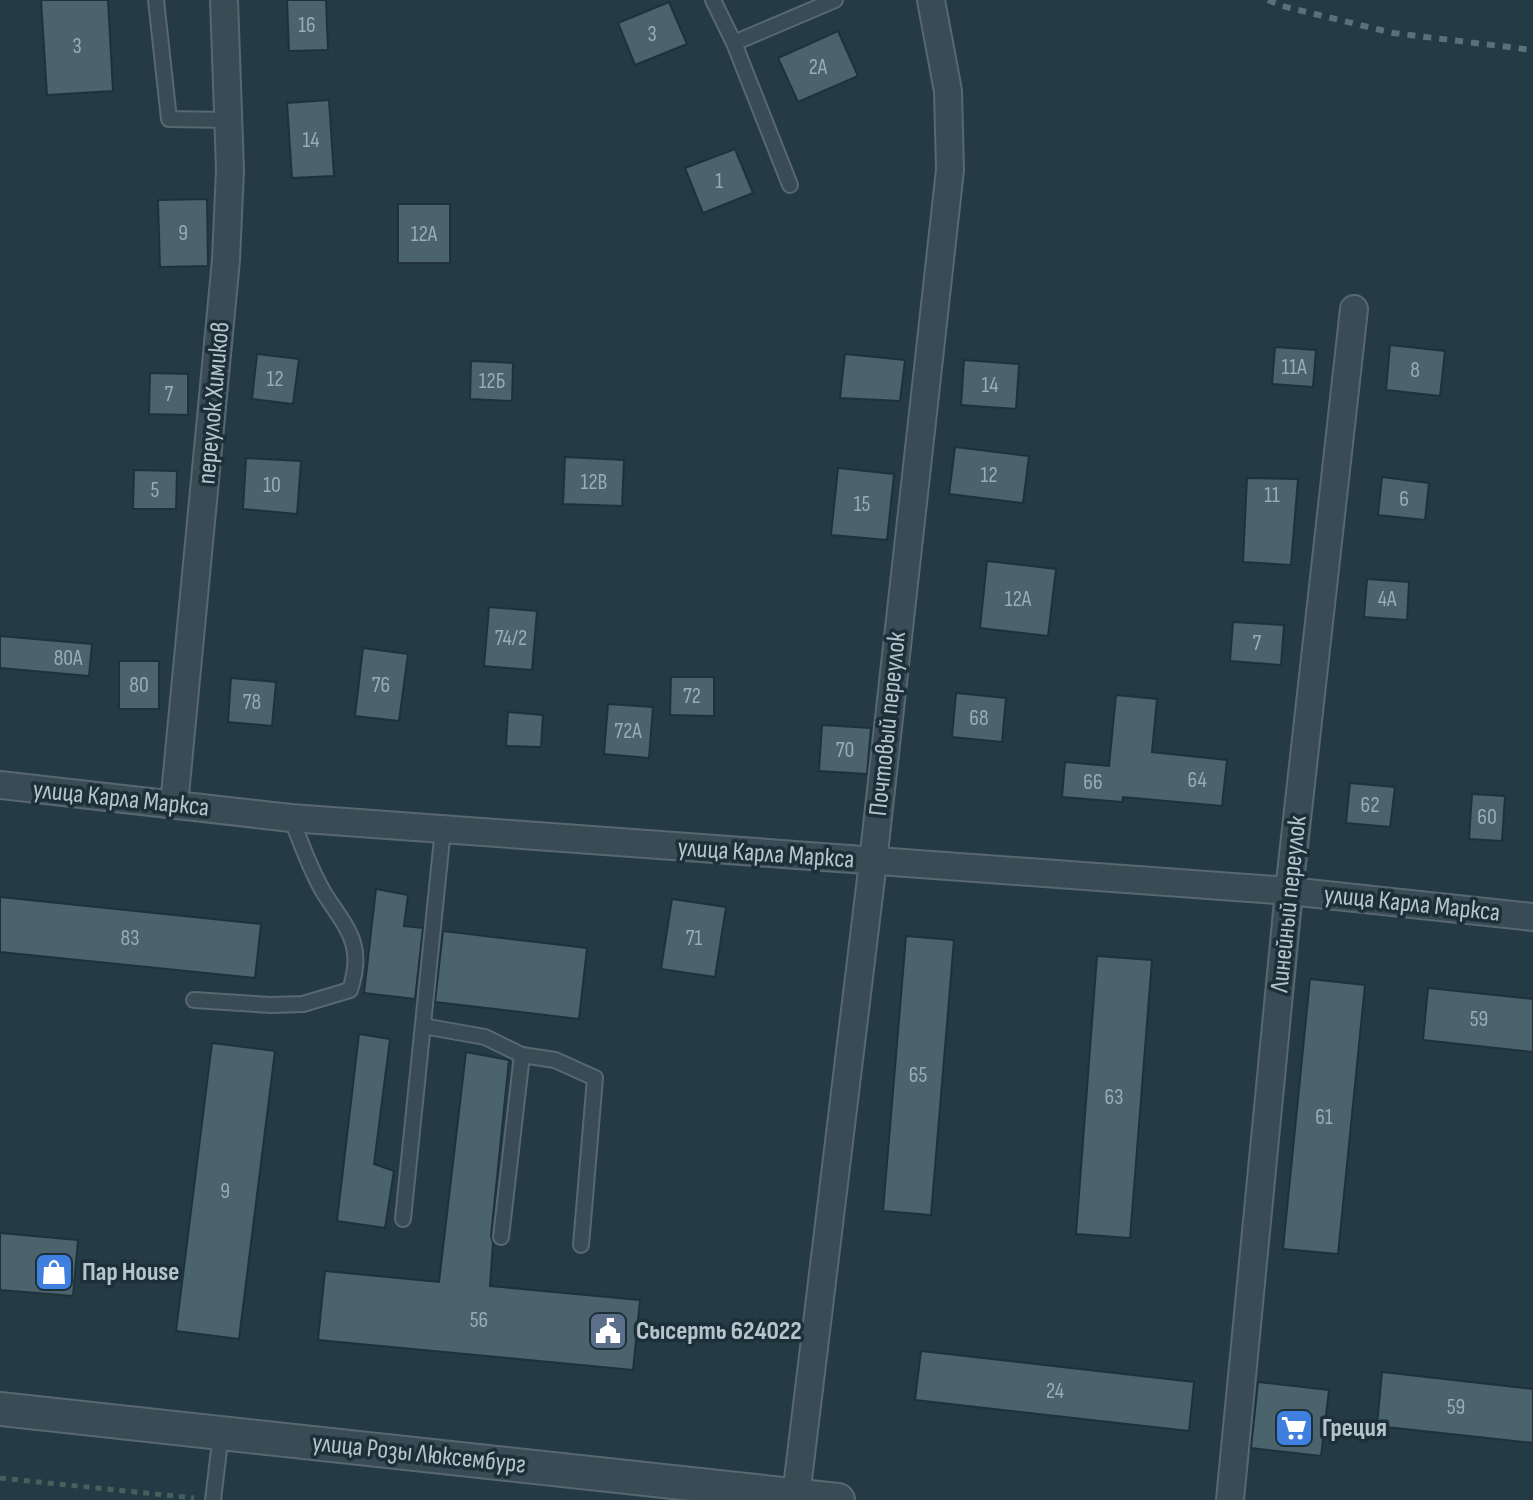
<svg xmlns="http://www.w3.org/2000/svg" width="1533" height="1500" font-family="'Sofia Sans Condensed',sans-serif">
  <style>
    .building { fill: #4a636d; stroke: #1f323b; stroke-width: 2 }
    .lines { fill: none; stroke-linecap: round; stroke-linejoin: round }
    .service-casing { stroke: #576871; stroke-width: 18 }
    .minor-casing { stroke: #576871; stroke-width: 30 }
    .tertiary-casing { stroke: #576871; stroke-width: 36 }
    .path { stroke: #45615d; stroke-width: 5; stroke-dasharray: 6 6; stroke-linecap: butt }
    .service { stroke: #394b54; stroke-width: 14 }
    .minor { stroke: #394b54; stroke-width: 26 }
    .tertiary { stroke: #394b54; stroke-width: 32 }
    .rail { stroke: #5a707b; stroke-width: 6; stroke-dasharray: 8 8; stroke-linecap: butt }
    .labels { text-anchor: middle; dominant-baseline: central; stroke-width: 7; stroke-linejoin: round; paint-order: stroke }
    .number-label { font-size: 22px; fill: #9bacb5 }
    .street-label { font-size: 26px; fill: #b6c5cd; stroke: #1d3039 }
    .poi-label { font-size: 26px; font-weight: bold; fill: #b6c5cd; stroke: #1d3039; text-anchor: start }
  </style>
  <rect width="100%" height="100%" fill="#243a44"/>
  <!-- building -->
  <g class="building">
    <path d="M41,0H108L113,91L47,95Z"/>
    <path d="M287,0H326L328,50L289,51Z"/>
    <path d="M669,2L687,44L635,65L618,23Z"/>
    <path d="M838,31L858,76L798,102L778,58Z"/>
    <path d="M329,100L334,176L292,178L287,103Z"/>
    <path d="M735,149L753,193L703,213L685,168Z"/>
    <path d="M207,199L208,266L160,267L158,200Z"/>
    <rect x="398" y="204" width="52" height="59"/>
    <path d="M1390,345L1445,351L1440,396L1386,390Z"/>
    <path d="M1275,347L1316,350L1313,387L1272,384Z"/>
    <path d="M257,354L299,359L293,404L252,399Z"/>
    <path d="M845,354L905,360L900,401L840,398Z"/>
    <path d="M964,360L1019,364L1016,409L961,405Z"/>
    <path d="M471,361L513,363L512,401L470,399Z"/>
    <path d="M150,373L188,374V415L149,414Z"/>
    <path d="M955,447L1029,456L1023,503L949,494Z"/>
    <path d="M565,457L624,460L622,506L563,504Z"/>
    <path d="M246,458L301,461L297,514L243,509Z"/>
    <path d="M838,468L894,474L887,540L831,535Z"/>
    <path d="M134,470L177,471L176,509H133Z"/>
    <path d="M1382,477L1429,483L1425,520L1378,515Z"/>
    <path d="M1247,478L1298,479L1291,565L1243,562Z"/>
    <path d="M987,561L1056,569L1048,636L980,628Z"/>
    <path d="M1367,579L1409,582L1407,620L1364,617Z"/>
    <path d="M489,607L537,611L532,670L484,666Z"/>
    <path d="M1233,622L1284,625L1281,665L1230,661Z"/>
    <path d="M0,636L92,644L89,676L0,668Z"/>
    <path d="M363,648L408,654L399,721L355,716Z"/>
    <rect x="119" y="661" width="40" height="48"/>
    <path d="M671,677H714V716L670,715Z"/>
    <path d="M231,678L276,682L272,726L228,722Z"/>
    <path d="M956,693L1006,698L1002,742L952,737Z"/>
    <path d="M1116,695L1157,699L1152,752L1227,760L1222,806L1123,797L1122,802L1062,797L1065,762L1109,766Z"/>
    <path d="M608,704L653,707L649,758L604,754Z"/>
    <path d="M508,712L543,715L541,747L506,746Z"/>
    <path d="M822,725L871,728L867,774L819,771Z"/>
    <path d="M1350,783L1395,787L1390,827L1346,823Z"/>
    <path d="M1472,794L1505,796L1502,841L1469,839Z"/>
    <path d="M376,889L408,895L404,926L423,928L415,999L364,993Z"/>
    <path d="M0,897L261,924L255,978L0,952Z"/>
    <path d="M672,899L726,907L715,977L661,969Z"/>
    <path d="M443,931L587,948L579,1019L435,1002Z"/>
    <path d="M906,936L954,940L931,1215L883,1211Z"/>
    <path d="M1097,956L1152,960L1130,1238L1076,1234Z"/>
    <path d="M1310,979L1365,985L1338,1254L1283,1249Z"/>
    <path d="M1428,988L1533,999V1052L1423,1040Z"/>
    <path d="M359,1034L390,1039L374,1164L394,1171L385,1228L337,1221Z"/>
    <path d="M212,1043L275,1051L239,1339L176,1331Z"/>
    <path d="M466,1052L509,1060L491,1236L493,1243L490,1286L640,1300L633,1370L318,1340L325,1271L439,1282Z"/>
    <path d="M0,1233L78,1240L73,1296L0,1290Z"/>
    <path d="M921,1351L1194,1382L1189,1431L915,1400Z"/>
    <path d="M1382,1372L1533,1389V1443L1377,1426Z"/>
    <path d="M1258,1382L1329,1390L1321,1456L1251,1448Z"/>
  </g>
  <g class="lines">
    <!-- service casing -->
    <g class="service-casing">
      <g id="service">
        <path d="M156,0L169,119L228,120"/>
        <path d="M713,0L734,43L790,185"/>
        <path d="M734,43L835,0"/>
        <path d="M194,1000L271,1005L303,1004L350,990C365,944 347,929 324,893C310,870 301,842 291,818"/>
        <path d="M423,1026L485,1037L522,1055L501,1237"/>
        <path d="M522,1055L555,1060L595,1078L581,1245"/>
        <path d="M403,1219L443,829"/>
        <path d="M213,1500L221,1433"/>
      </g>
    </g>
    <!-- minor casing -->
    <g class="minor-casing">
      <g id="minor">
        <path d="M0,785L291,818L1289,891L1533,917"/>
        <path d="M174,805L226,260L230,170L224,0"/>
        <path d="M796,1496L873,862L950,170L948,91L931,0"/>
        <path d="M1230,1500L1289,891L1354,309"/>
      </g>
    </g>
    <!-- tertiary casing -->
    <g class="tertiary-casing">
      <path id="tertiary" d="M0,1409L838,1500"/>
    </g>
    <!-- path -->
    <path class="path" d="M0,1478L194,1498"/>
    <!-- service -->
    <use href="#service" class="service"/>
    <!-- minor -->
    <use href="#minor" class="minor"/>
    <!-- tertiary -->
    <use href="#tertiary" class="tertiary"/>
    <!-- rail -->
    <path class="rail" d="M1268,0L1282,6L1393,33L1533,50"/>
  </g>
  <!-- icons -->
  <defs>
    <g id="shop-square" transform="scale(2)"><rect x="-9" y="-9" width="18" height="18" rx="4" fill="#3f7fe0" stroke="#1d3039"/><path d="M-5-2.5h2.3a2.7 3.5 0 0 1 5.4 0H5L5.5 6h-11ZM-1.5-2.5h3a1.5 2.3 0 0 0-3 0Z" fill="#fff"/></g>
    <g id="civic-square" transform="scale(2)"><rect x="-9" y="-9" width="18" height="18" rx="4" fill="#5c6f8a" stroke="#1d3039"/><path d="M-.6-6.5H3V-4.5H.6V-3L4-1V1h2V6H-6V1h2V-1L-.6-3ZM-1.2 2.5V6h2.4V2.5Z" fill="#fff"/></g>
    <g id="supermarket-square" transform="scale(2)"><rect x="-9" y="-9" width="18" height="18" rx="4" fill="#3f7fe0" stroke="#1d3039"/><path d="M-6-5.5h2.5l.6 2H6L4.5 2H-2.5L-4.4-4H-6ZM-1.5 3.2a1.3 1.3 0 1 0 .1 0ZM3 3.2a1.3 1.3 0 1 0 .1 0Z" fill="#fff"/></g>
  </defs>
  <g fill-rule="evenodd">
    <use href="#shop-square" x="54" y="1272"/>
    <use href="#civic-square" x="608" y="1331"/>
    <use href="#supermarket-square" x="1294" y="1428"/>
  </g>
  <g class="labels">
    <!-- number labels -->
    <g class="number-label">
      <text x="307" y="25">16</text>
      <text x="652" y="34">3</text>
      <text x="77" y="46">3</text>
      <text x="818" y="67">2А</text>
      <text x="311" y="140">14</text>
      <text x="719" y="181">1</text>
      <text x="183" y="233">9</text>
      <text x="424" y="234">12А</text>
      <text x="1294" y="367">11А</text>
      <text x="1415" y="370">8</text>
      <text x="275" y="379">12</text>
      <text x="492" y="381">12Б</text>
      <text x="990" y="385">14</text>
      <text x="169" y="394">7</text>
      <text x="989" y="475">12</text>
      <text x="594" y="482">12В</text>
      <text x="272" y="485">10</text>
      <text x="155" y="490">5</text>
      <text x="1272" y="495">11</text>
      <text x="1404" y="499">6</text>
      <text x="862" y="504">15</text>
      <text x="1018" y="599">12А</text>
      <text x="1387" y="599">4А</text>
      <text x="511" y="638">74/2</text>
      <text x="1257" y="643">7</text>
      <text x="68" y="658">80А</text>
      <text x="139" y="685">80</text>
      <text x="381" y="685">76</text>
      <text x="692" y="696">72</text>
      <text x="252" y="702">78</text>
      <text x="979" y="718">68</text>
      <text x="628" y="731">72А</text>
      <text x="845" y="750">70</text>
      <text x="1197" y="780">64</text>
      <text x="1093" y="782">66</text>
      <text x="1370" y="805">62</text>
      <text x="1487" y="817">60</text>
      <text x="130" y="938">83</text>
      <text x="694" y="938">71</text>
      <text x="1479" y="1019">59</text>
      <text x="918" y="1075">65</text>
      <text x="1114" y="1097">63</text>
      <text x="1324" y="1117">61</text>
      <text x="225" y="1191">9</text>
      <text x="479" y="1320">56</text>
      <text x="1055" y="1391">24</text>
      <text x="1456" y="1407">59</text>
    </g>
    <!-- street labels -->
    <g class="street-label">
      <text transform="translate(214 403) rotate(-85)">переулок Химиков</text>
      <text transform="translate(888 724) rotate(-84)">Почтовый переулок</text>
      <text transform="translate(121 799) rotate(6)">улица Карла Маркса</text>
      <text transform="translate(766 854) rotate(4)">улица Карла Маркса</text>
      <text transform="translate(1289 904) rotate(-84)">Линейный переулок</text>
      <text transform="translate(1412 904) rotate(6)">улица Карла Маркса</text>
      <text transform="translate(419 1454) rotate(6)">улица Розы Люксембург</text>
    </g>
    <!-- poi labels -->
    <g class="poi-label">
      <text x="82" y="1272">Пар House</text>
      <text x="636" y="1331">Сысерть 624022</text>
      <text x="1322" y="1428">Греция</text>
    </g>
  </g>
</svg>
